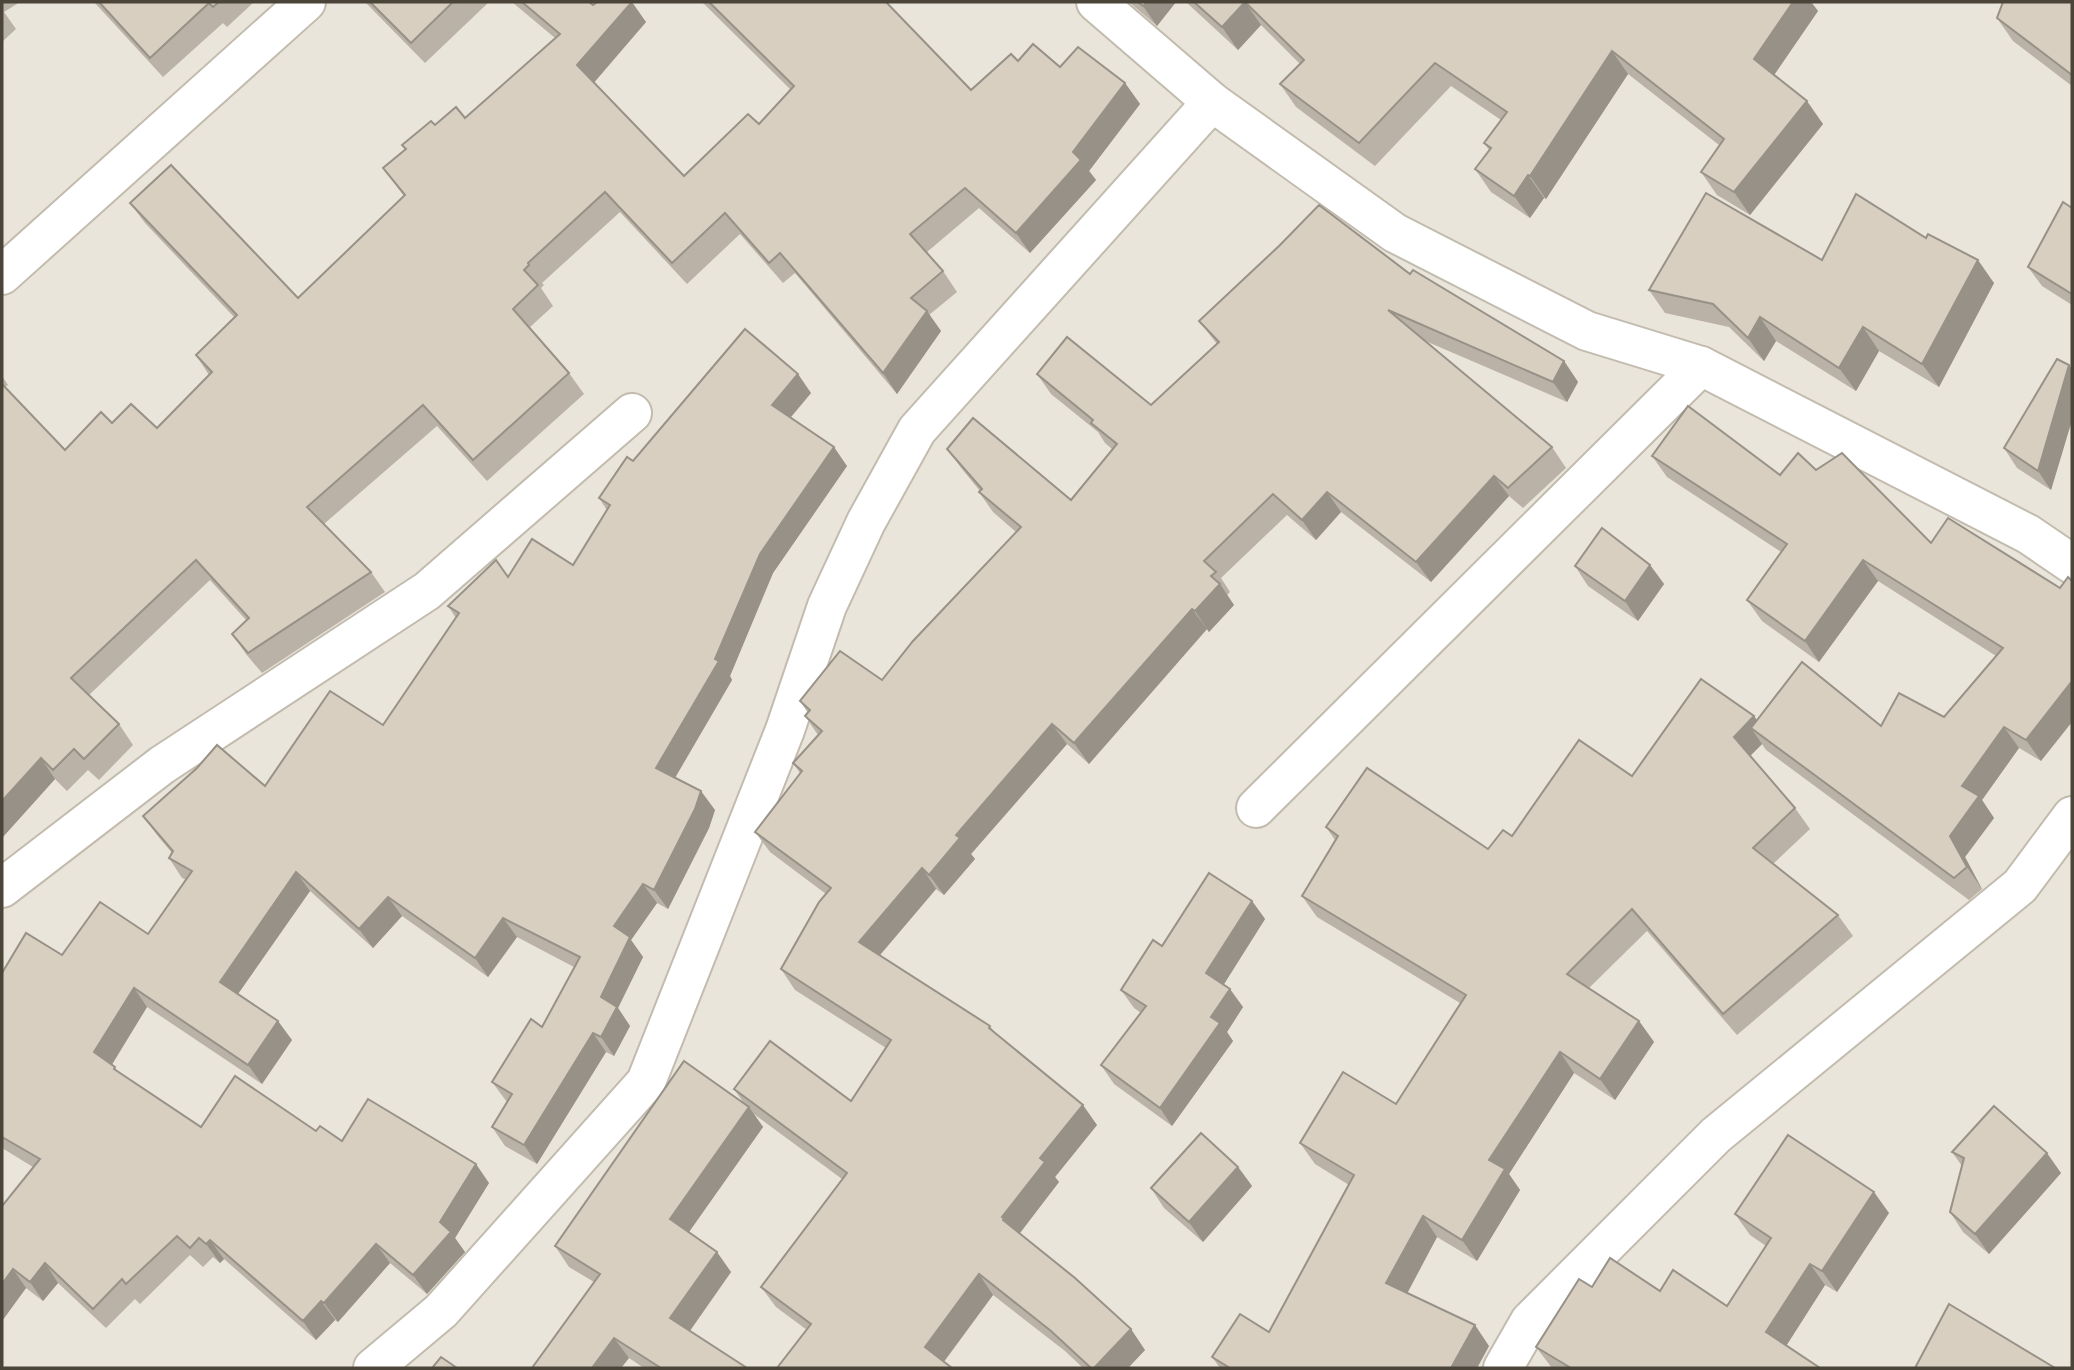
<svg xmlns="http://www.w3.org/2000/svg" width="2074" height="1370" font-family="Jost,sans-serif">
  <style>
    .residential { fill: #eae5da }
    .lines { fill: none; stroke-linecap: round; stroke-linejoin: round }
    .street-casing { stroke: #c2bbae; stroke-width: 42 }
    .street { stroke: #fff; stroke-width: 38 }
    .wall { fill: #bab2a6 }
    .shaded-wall { fill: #979187 }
    .building { fill: #d8cfc1; stroke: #979187; stroke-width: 2 }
  </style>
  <rect width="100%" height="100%" fill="#f6f3ec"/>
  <!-- residential -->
  <rect class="residential" x="2" y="2" width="2070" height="1366"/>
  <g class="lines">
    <!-- street casing -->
    <g class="street-casing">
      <g id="street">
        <path d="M1096,2L1212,102L1395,233L1587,331L1701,366L2028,534L2072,564"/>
        <path d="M2,275L306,2"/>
        <path d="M1256,808L1701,366"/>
        <path d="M2,888L162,765L427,591L632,413"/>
        <path d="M373,1368L441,1311L646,1082L785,730L827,606L866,522L917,430L1212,102"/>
        <path d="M1503,1368L1530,1321L1716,1135L2020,886L2072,816"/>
      </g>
    </g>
    <!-- street -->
    <use href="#street" class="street"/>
  </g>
  <!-- wall -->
  <g class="wall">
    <path d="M2,2H20L4,12L16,29L2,42Z"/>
    <path d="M94,2H254L227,27L223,23L163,77Z"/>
    <path d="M365,2H489L425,63Z"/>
    <path d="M512,2H589L593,5L646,22L594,82L684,176L759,124L791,90L702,2H886L971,90L1018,61L1060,67L1125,83L1140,104L1089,171L1096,180L1030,253L979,208L927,252L943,271L957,292L929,315L941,331L897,394L795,273L783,283L740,234L687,284L620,212L542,283L544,285L541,288L553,306L529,328L569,373L584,394L487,481L437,426L324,524L371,572L385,592L262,673L246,654L232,634L246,620L210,580L89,695L119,724L133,745L99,780L88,770L67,791L55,779L2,838V376L8,385L5,387L65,450L112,423L157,428L209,375L196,355L234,317L145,223L130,203L298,298L404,196L383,168L405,149L402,145L435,125L465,118L555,38Z"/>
    <path d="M1129,2H1176L1157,26Z"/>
    <path d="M1186,2H1811L1818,11L1774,75L1823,124L1750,215L1717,195L1701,172L1719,145L1628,74L1546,199L1544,198L1530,218L1491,192L1475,169L1489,150L1484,143L1501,120L1451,86L1375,166L1296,107L1280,84L1300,64L1261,25L1238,50Z"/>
    <path d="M2072,2V86L2013,41L1997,18Z"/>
    <path d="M2072,208V305L2042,286L2028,267Z"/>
    <path d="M1822,260L1994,283L1939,387L1879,351L1856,391L1776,341L1764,361L1729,327L1665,313L1649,290Z"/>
    <path d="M1410,274L1564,361L1578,382L1567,402L1423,340L1552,447L1566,468L1523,508L1509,496L1431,582L1341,512L1316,540L1287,515L1221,578L1230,592L1227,595L1234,605L1209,632L1207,629L1089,764L1067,744L971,854L975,859L944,895L936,889L880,955L990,1026L995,1033L1097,1125L1055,1177L1059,1182L1019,1233L1145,1350L1128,1368H1083L1065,1351L993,1295L944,1362L807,1330L776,1307L761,1287L842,1179L754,1114L763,1127L689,1232L731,1272L690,1331L747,1368H644L629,1358L621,1368H532L594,1282L569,1267L555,1246L743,1102L734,1089L851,1101L886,1048L795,990L781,969L826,894L770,852L755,832L800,773L793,763L818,735L805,716L808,713L800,701L882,680L1016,532L993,512L979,492L980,491L962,469L947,449L1071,500L1112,449L1105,443L1098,432L1051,394L1037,374L1151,405L1217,344L1199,321Z"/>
    <path d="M2069,365L2072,369V420L2051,490L2017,468L2004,448Z"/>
    <path d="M811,393L791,417L847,466L773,573L730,676L732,680L675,778L715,810L709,828L668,909L657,903L631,940L643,957L618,1008L630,1026L614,1056L606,1052L537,1164L505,1146L492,1127L507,1102L492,1082L542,1027L574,967L517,937L488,977L402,916L373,948L310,891L238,994L292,1040L262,1084L147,1007L112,1065L119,1072L201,1127L316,1131L342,1141L489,1183L455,1238L465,1252L427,1294L390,1263L338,1322L335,1320L316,1340L224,1259L220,1263L213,1257L203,1267L190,1255L140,1304L135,1299L106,1328L58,1283L43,1301L26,1288L2,1321L33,1167L2,1148V973L62,955L148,934L186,880L182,878L169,858L172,853L157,835L143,816L265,786L383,725L456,618L448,606L508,577L573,565L607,510L599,498L633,461Z"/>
    <path d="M1652,456L1780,475L1816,470L1931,543L2060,588L2041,761L2019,748L1982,800L1994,818L1965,857L1982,889L1969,900L1766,750L1762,744L1750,756L1795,808L1810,829L1773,864L1838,915L1853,936L1737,1035L1647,931L1589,988L1639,1021L1654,1042L1615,1100L1574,1073L1509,1174L1520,1190L1477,1261L1437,1237L1407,1293L1489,1346L1477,1368H1220L1212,1357L1269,1332L1349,1185L1315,1164L1300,1143L1396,1104L1460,1003L1317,917L1302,896L1335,840L1326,827L1488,849L1754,716L1757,720L1881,726L1944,717L1996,656L1878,581L1819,662L1762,621L1747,600L1781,552L1667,477Z"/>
    <path d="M1650,565L1664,584L1638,621L1588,586L1575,566Z"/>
    <path d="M1252,901L1265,919L1224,984L1243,1007L1227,1032L1233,1041L1172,1126L1114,1084L1101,1065L1141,1013L1134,1008L1121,990L1162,946Z"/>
    <path d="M1952,1152L2061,1173L1989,1254L1963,1232L1950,1212L1962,1166Z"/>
    <path d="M1238,1167L1252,1186L1203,1242L1164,1208L1151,1188Z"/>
    <path d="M1889,1213L1837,1292L1825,1285L1786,1346L1820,1368H1552L1536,1347L1592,1287L1660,1291L1727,1306L1766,1246L1750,1235L1735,1214Z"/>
  </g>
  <!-- shaded-wall -->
  <g class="shaded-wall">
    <path d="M632,2L646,22L592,85L577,65Z"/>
    <path d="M1147,2H1176L1157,26L1143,6Z"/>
    <path d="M1245,2L1261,25L1238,50L1222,27Z"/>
    <path d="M1793,2H1811L1818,11L1770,81L1754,59Z"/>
    <path d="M1612,51L1628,74L1546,199L1530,176Z"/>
    <path d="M1125,83L1140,104L1089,171L1096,180L1030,253L1016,233L1073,152Z"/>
    <path d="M1807,101L1823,124L1750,215L1734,192Z"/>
    <path d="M1528,175L1544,198L1530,218L1514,196Z"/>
    <path d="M1978,260L1994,283L1939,387L1922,364Z"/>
    <path d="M927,311L941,331L897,394L883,373Z"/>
    <path d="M1760,317L1776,341L1764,361L1748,338Z"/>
    <path d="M1863,327L1879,351L1856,391L1839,368Z"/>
    <path d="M1564,361L1578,382L1567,402L1553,382Z"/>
    <path d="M2069,365L2072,369V420L2051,490L2038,471Z"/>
    <path d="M798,374L811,393L785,424L772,405Z"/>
    <path d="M834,447L847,466L773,573L730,676L732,680L669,788L656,768L715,659L760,554Z"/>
    <path d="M1494,476L1509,496L1431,582L1416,562Z"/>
    <path d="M1327,492L1341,512L1316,540L1302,520Z"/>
    <path d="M1863,560L1878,581L1819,662L1805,641Z"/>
    <path d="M1650,565L1664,584L1638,621L1625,601Z"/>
    <path d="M1220,584L1234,605L1209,632L1195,611Z"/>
    <path d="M1192,609L1207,629L1089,764L1074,743Z"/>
    <path d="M2072,681V722L2041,761L2026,740Z"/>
    <path d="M1754,716L1769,737L1751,728L1762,744L1748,758L1734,737Z"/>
    <path d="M1052,724L1067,744L971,854L975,859L944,895L929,875L956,835Z"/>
    <path d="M2004,727L2019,748L1982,800L1994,818L1965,857L1982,889L1967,867L1950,836L1962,786Z"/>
    <path d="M41,758L55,779L2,838V801Z"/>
    <path d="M701,791L715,810L709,828L668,909L654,890Z"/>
    <path d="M922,868L936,889L874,962L859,942Z"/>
    <path d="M296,872L310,891L233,1001L220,982Z"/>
    <path d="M643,884L657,903L631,940L643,957L618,1008L630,1026L614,1056L601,1037V997L614,926Z"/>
    <path d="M388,897L402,916L373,948L359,929Z"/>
    <path d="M1252,901L1265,919L1219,992L1206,973Z"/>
    <path d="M503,918L517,937L488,977L475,958Z"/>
    <path d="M134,988L147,1007L107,1072L94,1052Z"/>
    <path d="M1230,989L1243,1007L1227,1032L1233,1041L1172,1126L1160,1108L1211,1017Z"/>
    <path d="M278,1021L292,1040L262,1084L248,1065Z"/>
    <path d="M1639,1021L1654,1042L1615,1100L1600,1079Z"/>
    <path d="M593,1033L606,1052L537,1164L524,1145Z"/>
    <path d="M1560,1052L1574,1073L1509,1174L1520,1190L1477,1261L1462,1240L1489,1160Z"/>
    <path d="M1083,1105L1097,1125L1055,1177L1059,1182L1017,1237L1003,1220L1002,1217L1040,1158Z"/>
    <path d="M749,1107L763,1127L684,1239L670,1219Z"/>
    <path d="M2047,1153L2061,1173L1989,1254L1975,1234Z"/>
    <path d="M476,1164L489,1183L455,1238L465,1252L427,1294L413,1275L440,1222Z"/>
    <path d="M1238,1167L1252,1186L1203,1242L1189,1222Z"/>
    <path d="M1874,1192L1889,1213L1837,1292L1822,1271Z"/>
    <path d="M1423,1216L1437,1237L1401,1305L1386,1283Z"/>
    <path d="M210,1240L224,1259L220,1263L206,1244Z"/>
    <path d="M376,1244L390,1263L338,1322L324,1303Z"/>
    <path d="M717,1252L731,1272L684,1339L670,1318Z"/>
    <path d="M45,1263L58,1283L43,1301L30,1282Z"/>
    <path d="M1810,1264L1825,1285L1781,1354L1766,1332Z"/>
    <path d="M13,1269L26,1288L2,1321V1284Z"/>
    <path d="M979,1274L993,1295L939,1368L925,1347Z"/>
    <path d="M321,1301L335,1320L316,1340L303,1321Z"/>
    <path d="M1475,1325L1489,1346L1477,1368H1451Z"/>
    <path d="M1131,1329L1145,1350L1128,1368H1094Z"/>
    <path d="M614,1338L629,1358L621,1368H592Z"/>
  </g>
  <!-- building -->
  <g class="building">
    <path d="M99,2H219L213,7L209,3L150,58Z"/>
    <path d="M370,2H453L411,43Z"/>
    <path d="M522,2H589L593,5L597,2H632L577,65L684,176L748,114L759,124L794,86L709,2H886L971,90L1011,54L1018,61L1033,44L1060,67L1078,47L1125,83L1073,152L1081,160L1016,233L965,188L910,234L943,271L911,298L927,311L883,373L780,253L769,263L725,213L672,263L605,192L528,263L529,265L524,270L538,285L513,309L569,373L473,460L423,405L307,507L371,572L248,653L232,634L249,618L196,560L71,678L119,724L84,759L74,749L53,770L41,758L2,801V384L65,450L101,412L112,423L131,404L157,428L212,372L196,355L237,315L130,203L171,165L298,298L405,195L383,168L406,149L402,145L431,121L435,125L456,107L465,118L560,34Z"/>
    <path d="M1138,2H1147L1143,6Z"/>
    <path d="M1194,2H1793L1754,59L1807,101L1734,192L1701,172L1724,139L1612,51L1530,176L1528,175L1514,196L1475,169L1491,148L1484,143L1507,112L1435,63L1359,143L1280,84L1304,60L1245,2L1222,27Z"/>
    <path d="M2003,2H2072V75L1997,18Z"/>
    <path d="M1706,193L1822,260L1856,194L1926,238L1928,234L1978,260L1922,364L1863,327L1839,368L1760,317L1748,338L1713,304L1649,290Z"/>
    <path d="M2063,202L2072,208V294L2028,267Z"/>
    <path d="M1319,205L1410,274L1413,270L1564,361L1553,382L1388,310L1552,447L1508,488L1494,476L1416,562L1327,492L1302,520L1273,494L1204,561L1216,572L1211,576L1220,584L1195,611L1192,609L1074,743L1052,724L956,835L960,838L929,875L922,868L859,942L990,1026L989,1028L1083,1105L1040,1158L1045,1162L1002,1217L1004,1218L1003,1220L1075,1278L1131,1329L1094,1368H1091L1051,1331L979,1274L925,1347L952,1368H777L811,1324L761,1287L847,1173L734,1089L770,1041L851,1101L891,1040L781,969L819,902L831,888L755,832L802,771L793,763L822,731L805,716L810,710L800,701L840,651L882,680L913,641L1021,527L979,492L982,489L947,449L973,418L1071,500L1117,444L1091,423L1093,420L1037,374L1067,337L1151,405L1219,342L1199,321L1279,246Z"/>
    <path d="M745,329L798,374L772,405L834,447L760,554L715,659L719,661L656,768L701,791L695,809L654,890L643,884L614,926L630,937L601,997L617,1007L601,1037L593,1033L524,1145L492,1127L512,1094L492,1082L531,1019L542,1027L580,957L503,918L475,958L388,897L359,929L296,872L220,982L278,1021L248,1065L134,988L94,1052L115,1067L114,1069L201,1127L235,1076L316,1131L320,1126L342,1141L368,1099L476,1164L440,1222L451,1232L413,1275L376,1244L324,1303L321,1301L303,1321L210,1240L206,1244L199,1238L190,1248L177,1236L126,1284L122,1279L93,1309L45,1263L30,1282L13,1269L2,1284V1206L40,1159L2,1137V973L26,933L62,955L100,902L148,934L192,871L169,858L173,851L143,816L197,768L217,745L265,786L330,691L383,725L459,613L448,606L496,560L508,577L532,539L573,565L610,505L599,498L627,457L633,461Z"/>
    <path d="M2057,359L2069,365L2038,471L2004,448Z"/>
    <path d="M1688,406L1780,475L1798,453L1816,470L1842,453L1931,543L1948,518L2060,588L2068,577L2072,581V681L2026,740L2004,727L1962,786L1979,796L1950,836L1967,867L1954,878L1751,728L1802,662L1881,726L1899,693L1944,717L2003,648L1863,560L1805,641L1747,600L1787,544L1652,456Z"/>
    <path d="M1602,528L1650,565L1625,601L1575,566Z"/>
    <path d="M1701,679L1754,716L1734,737L1795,808L1753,848L1838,915L1723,1014L1632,909L1567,974L1639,1021L1600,1079L1560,1052L1489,1160L1505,1169L1462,1240L1423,1216L1386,1283L1475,1325L1451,1368H1230L1212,1357L1240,1314L1269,1332L1354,1175L1300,1143L1343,1072L1396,1104L1466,995L1302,896L1338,836L1326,827L1367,768L1488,849L1503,830L1512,836L1579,740L1632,776Z"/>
    <path d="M1209,873L1252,901L1206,973L1230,989L1211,1017L1220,1023L1160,1108L1101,1065L1146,1006L1121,990L1153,940L1162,946Z"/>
    <path d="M684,1061L749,1107L670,1219L717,1252L670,1318L747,1368H661L614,1338L592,1368H532L600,1274L555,1246Z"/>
    <path d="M1994,1106L2047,1153L1975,1234L1950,1212L1964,1158L1952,1152Z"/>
    <path d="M1201,1133L1238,1167L1189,1222L1151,1188Z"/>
    <path d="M1788,1135L1874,1192L1822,1271L1810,1264L1766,1332L1820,1368H1571L1536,1347L1579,1279L1592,1287L1610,1258L1660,1291L1673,1270L1727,1306L1771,1238L1735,1214Z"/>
    <path d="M1949,1304L2055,1368H1915Z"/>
    <path d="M441,1357L457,1368H432Z"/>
  </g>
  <!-- border -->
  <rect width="2074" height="1370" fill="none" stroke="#4b4439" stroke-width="7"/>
</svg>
